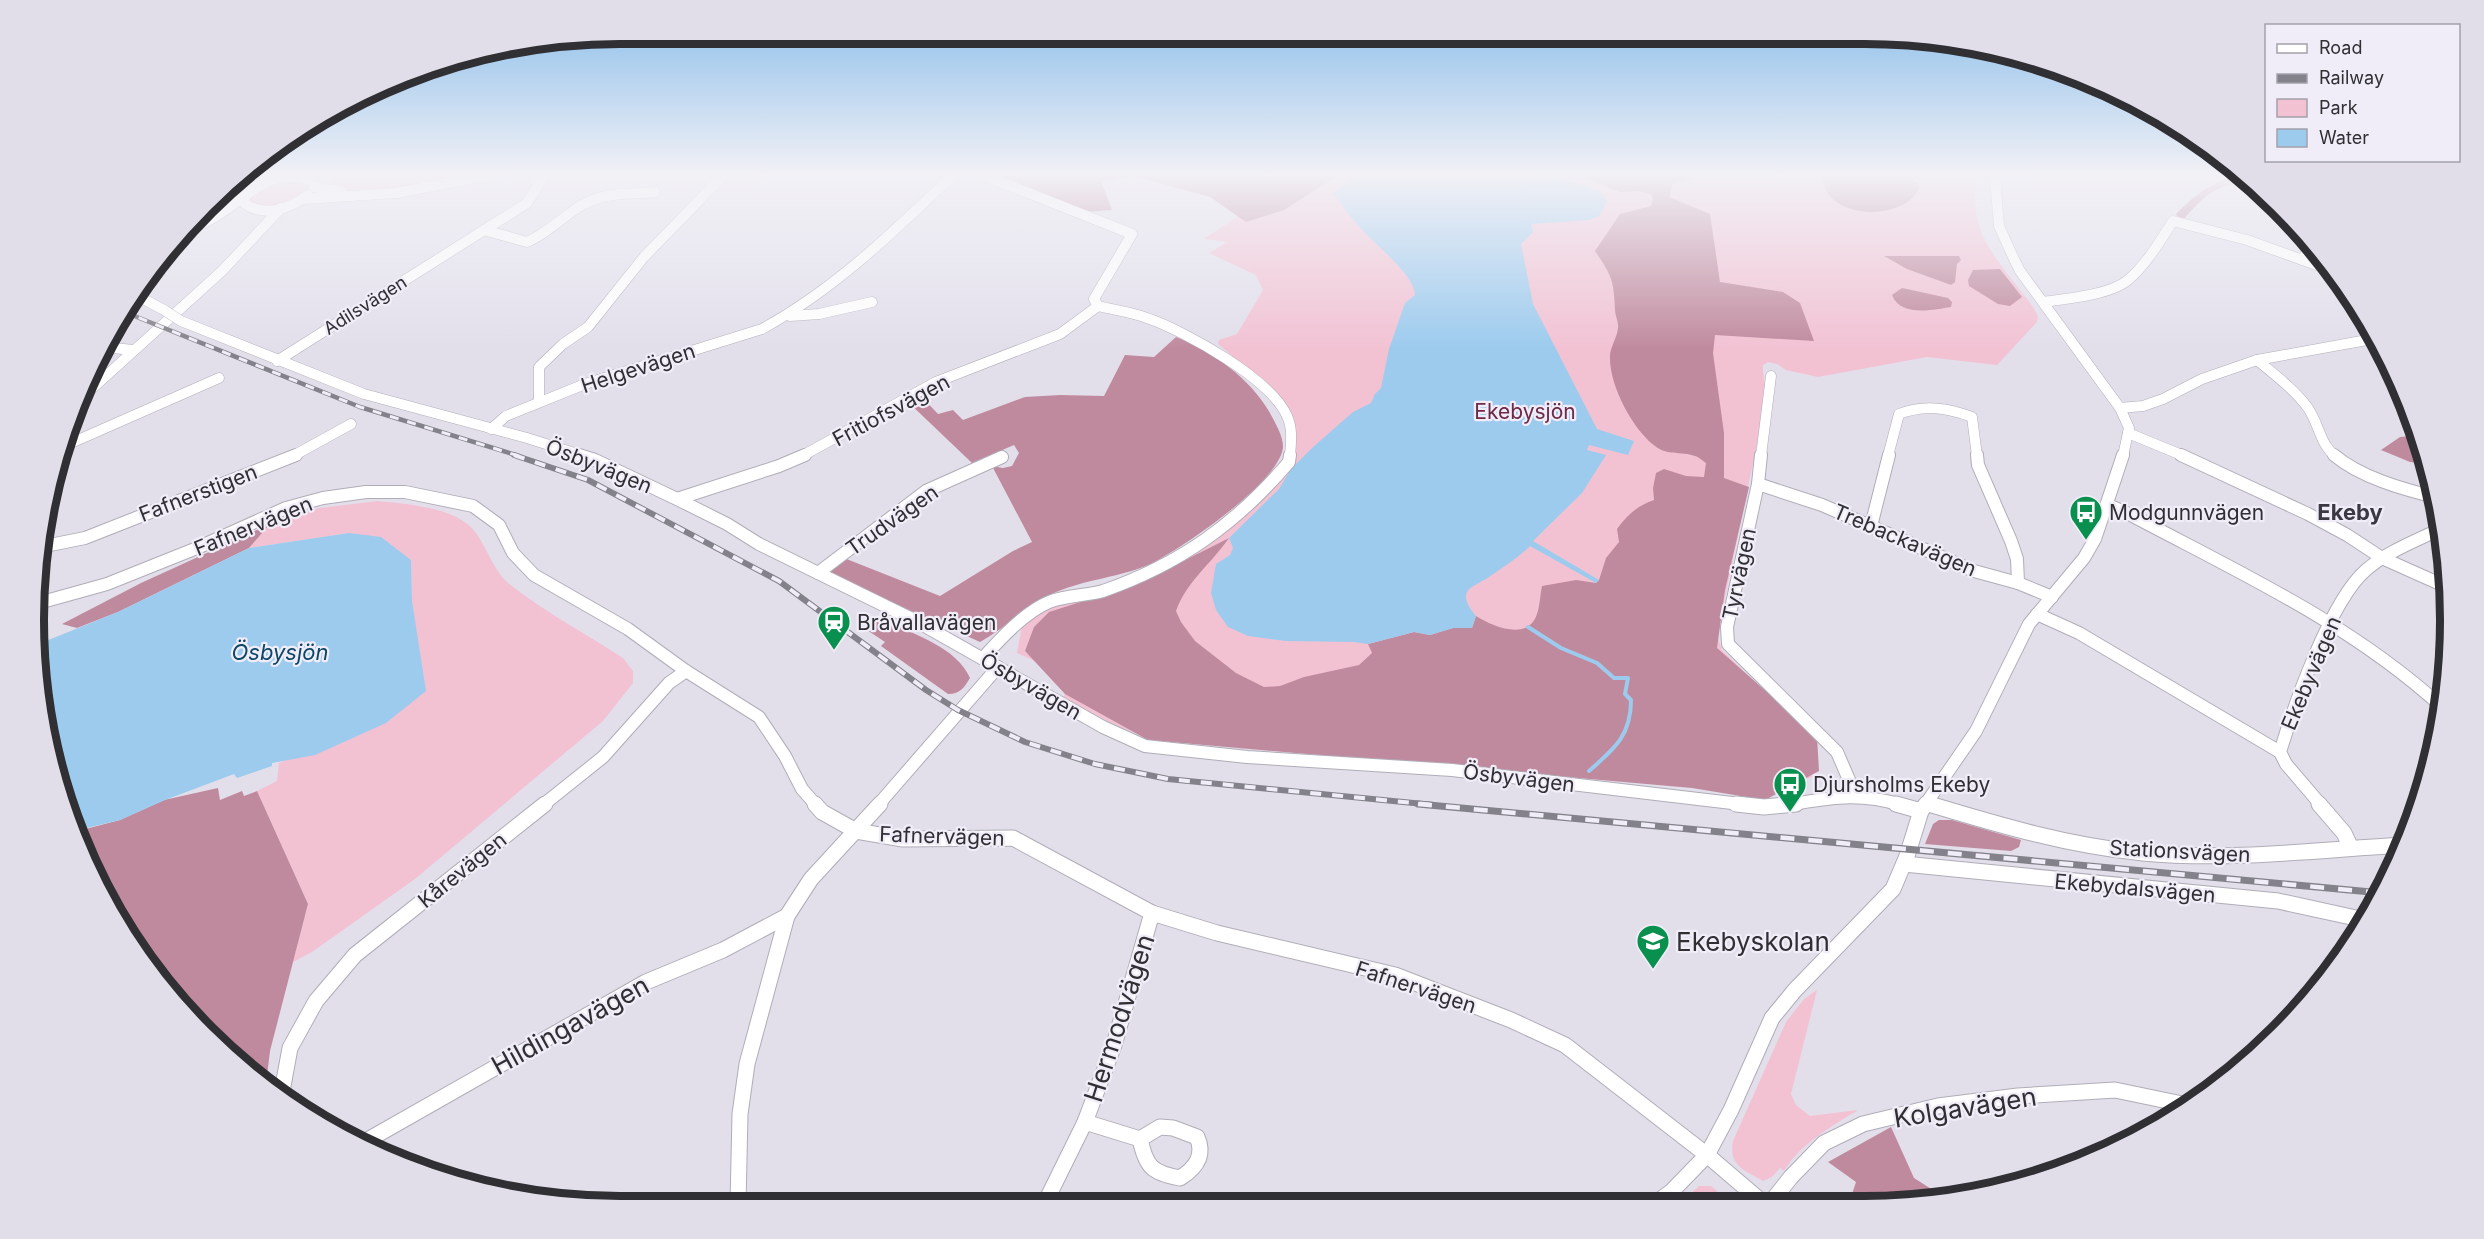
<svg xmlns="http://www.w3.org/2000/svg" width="2484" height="1239" font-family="Inter,sans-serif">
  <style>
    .green { fill: #f2c2d3 }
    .forest { fill: #c08a9e }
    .water { fill: #9ccbee }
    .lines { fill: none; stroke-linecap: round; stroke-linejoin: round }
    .stream { stroke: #9ccbee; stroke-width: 4 }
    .minor-far2-casing { stroke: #b0adb8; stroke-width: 11 }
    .minor-far1-casing { stroke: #b0adb8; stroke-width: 14 }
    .minor-casing { stroke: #b0adb8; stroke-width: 17 }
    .minor-far2 { stroke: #fff; stroke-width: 10 }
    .minor-far1 { stroke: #fff; stroke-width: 12 }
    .minor { stroke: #fff; stroke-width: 15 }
    .rail-far2-casing { stroke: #838189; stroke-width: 4.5 }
    .rail-far1-casing { stroke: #838189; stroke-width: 6 }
    .rail-casing { stroke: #838189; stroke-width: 7 }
    .rail-far2 { stroke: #f0edf9; stroke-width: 3; stroke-dasharray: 9; stroke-linecap: butt }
    .rail-far1 { stroke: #f0edf9; stroke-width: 4; stroke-dasharray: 11; stroke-linecap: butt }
    .rail { stroke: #f0edf9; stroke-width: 4.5; stroke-dasharray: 14; stroke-linecap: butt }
    .minor-bridge-casing { stroke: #b0adb8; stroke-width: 11; stroke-linecap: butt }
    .minor-bridge { stroke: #fff; stroke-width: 10 }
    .labels { text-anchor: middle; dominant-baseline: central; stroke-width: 4.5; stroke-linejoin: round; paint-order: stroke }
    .far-street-label { font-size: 18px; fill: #302f33; stroke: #f0edf9 }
    .street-label { font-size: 21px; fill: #302f33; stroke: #f0edf9 }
    .park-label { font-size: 21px; fill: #6c2a47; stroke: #f0edf9 }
    .poi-label { font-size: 21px; fill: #302f33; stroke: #f0edf9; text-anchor: start }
    .neighbourhood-label { font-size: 22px; font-weight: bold; fill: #3a3841; stroke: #f0edf9 }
    .water-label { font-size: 22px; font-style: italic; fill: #0d4768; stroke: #f0edf9 }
    .near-poi-label { font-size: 26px; fill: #302f33; stroke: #f0edf9; text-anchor: start }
    .near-street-label { font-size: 26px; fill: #302f33; stroke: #f0edf9 }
    .rim { fill: none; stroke: #302f33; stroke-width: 8 }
  </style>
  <rect width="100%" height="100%" fill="#e2dfeb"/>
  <!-- green -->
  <g class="green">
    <path d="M327,176H465C436,181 362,202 336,186C333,184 330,179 327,176Z"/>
    <path d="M1270,176H1978C1967,227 1991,252 2020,290C2026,298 2035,308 2038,317L2037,322L1997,365L1927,357L1818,377L1786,370L1777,364L1768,362L1763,365C1762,376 1766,385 1767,396L1717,635L1722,650L1815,740L1812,777L1783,786L1551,772L1163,741C1127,733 1095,717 1064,697L1066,686L1039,663L1017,653L1022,626L1034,615L1187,556L1287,463C1288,454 1292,439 1290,430C1284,405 1238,360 1218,344L1219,340L1237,334L1263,290L1256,275L1209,253L1228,242L1204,239L1272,194Z"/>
    <path d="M273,182H302L306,189L297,199L268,208L249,202L251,195Z"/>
    <path d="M378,501C406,504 458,507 476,533C487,548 494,571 508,583C543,611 585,633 623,658L633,671V683L603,721L415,879L312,952L293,962L308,904L257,791L277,781L279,763L284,761L412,601L411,560L349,533L249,548L270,524L319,508Z"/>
    <path d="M1817,990L1791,1094L1796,1105L1810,1116L1858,1110C1831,1127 1801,1143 1784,1171L1780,1168L1772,1177L1763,1181C1745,1170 1728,1166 1733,1141L1786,1022L1804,999Z"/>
    <path d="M1699,1186H1711L1718,1192L1712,1201L1698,1192L1693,1202H1681Z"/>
  </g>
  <!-- forest -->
  <g class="forest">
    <path d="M996,176H1337L1284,210L1246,222L1210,197L1134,176L1101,181L1112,210L1084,212Z"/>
    <path d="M1581,176H1690L1693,180L1673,183L1669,197L1710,214L1720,282L1783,292L1800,303L1814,341L1715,335L1713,353L1724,433V478L1749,487L1725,590L1717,648L1817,736L1819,771L1765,800L1692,788L1148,740L1065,694L1025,651L1034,627L1049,612L1140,583L1229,538C1211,564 1187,581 1176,611L1181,622L1195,641L1236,673L1264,687L1280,686L1304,677L1359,665L1372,653L1368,644L1414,632L1430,635L1453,628H1472L1476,616C1492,626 1528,642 1537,614C1540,606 1540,595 1542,586L1576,580L1596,583L1599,580L1606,558L1619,542L1617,529C1627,515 1637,506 1654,500L1653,488L1656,473L1664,469L1686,476L1704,477L1706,463C1703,461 1699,457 1695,456C1681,451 1667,456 1655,446C1633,430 1610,386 1610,359C1609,348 1617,339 1618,328C1619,322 1615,316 1615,310C1614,281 1612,276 1595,251L1620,214L1651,206L1653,199L1651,194L1639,191L1620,192Z"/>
    <path d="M1820,176H1911L1920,186C1909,216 1856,219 1834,200C1827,195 1824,184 1820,176Z"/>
    <path d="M2233,176H2245L2253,184C2217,182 2206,194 2183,220L2177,216L2176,214C2195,195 2208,185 2233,176Z"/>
    <path d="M1884,256H1959L1961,260L1957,264L1955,282L1951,285L1907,269Z"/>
    <path d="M2000,269L2022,297L2010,306L1998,304L1969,286L1968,280L1973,270Z"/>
    <path d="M1902,288L1948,298L1952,302L1951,307C1933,310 1900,317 1892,295Z"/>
    <path d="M1176,337C1212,351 1250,378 1270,413C1275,423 1283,435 1283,447C1281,481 1179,551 1148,565C1115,579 1076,580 1044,598C1021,610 1003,630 980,642L827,573L844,558L940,596L1013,551L1032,542L992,466L1003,468L1012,466L1019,453L1014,445L972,463L907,401L919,394L938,414L953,410L963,420L1025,397L1060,395L1104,396L1125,355L1154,357Z"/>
    <path d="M2421,435L2428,464L2410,462L2381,450L2400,437Z"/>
    <path d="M270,524L249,548L118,612L77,628L62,624L141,583Z"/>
    <path d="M879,620L888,622C916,635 957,648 970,678C964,688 960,694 948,694L881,646L885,642L867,630Z"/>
    <path d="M218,788L220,800L242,791L244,796L257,791L308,904L270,1051L266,1084C246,1068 224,1053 205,1035C148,980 104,905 74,832L120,820L164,800Z"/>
    <path d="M1939,820H1952L2021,840L2019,847L2011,851L1925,844L1933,824Z"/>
    <path d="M1891,1127L1914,1178L1947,1199L1843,1201L1852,1194L1856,1182L1828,1162Z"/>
  </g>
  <!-- water -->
  <g class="water">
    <path d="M1379,176L1555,177L1598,190L1607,201L1600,215L1590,220L1531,224L1533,232L1521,244L1533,304L1597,429L1634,441L1628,455L1589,445L1587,450L1606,455L1582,493L1533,541L1599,580L1596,583L1530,546C1518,558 1505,566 1492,575C1474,588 1453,588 1476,616L1472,628H1453L1430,635L1414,632L1368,644L1354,642L1285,641L1248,636L1228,627L1216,610L1211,593L1216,564L1230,555L1233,548L1229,538L1279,489L1291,469L1312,448L1353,412L1371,403L1375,394L1381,388L1389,349L1405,303L1415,295C1415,274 1370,241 1356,223C1348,214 1341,203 1333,193L1352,178Z"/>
    <path d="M349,533L381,537L411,560L412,601L426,691L386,723L315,755L272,763V766L237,778L234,774L165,800L120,820L74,831C51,775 39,711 35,650L46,641L118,612L249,548Z"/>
  </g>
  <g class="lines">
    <!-- stream -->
    <path class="stream" d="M1528,627L1561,648L1597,663L1614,678H1628L1625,694L1631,700C1631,736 1614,749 1589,771"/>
    <!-- minor-far2 casing -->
    <g class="minor-far2-casing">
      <g id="minor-far2">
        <path d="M985,176L1132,234L1094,299L1098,306"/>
        <path d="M1995,176L1999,226L2013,257L2020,271L2120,408L2129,428L2123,456"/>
        <path d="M236,179L255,187"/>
        <path d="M314,187L341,191"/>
        <path d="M244,199V203C264,218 289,209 308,195"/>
        <path d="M303,199L396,193L485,176"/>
        <path d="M484,230L527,242C548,233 562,217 582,205C604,192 630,194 655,192"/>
        <path d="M177,235C190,230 203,224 215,217C249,197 267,166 311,181"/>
        <path d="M2303,260L2311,240"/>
        <path d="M134,294L164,310"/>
        <path d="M2043,302C2066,299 2110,295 2128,280C2146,265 2160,241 2173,221L2247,240L2333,271"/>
        <path d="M1098,306C1114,310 1131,312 1147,318C1185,331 1271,379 1287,416C1293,429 1291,443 1290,456"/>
        <path d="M790,316L819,314L872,302"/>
        <path d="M181,321L364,394L527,438L584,456"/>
        <path d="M101,347L134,350"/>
        <path d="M2257,360C2275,375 2294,389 2308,408C2319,424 2320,444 2335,456"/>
        <path d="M277,361L527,203L544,176"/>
        <path d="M539,402V367L563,344L588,327L644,257L723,176"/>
        <path d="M75,404L222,271L281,208"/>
        <path d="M2120,408L2143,406L2163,399L2202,379L2257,360L2378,338"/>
        <path d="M491,429L506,416L585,384L762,329C835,289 892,233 952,176"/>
        <path d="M2128,433L2184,456"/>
        <path d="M62,447L219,378"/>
        <path d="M293,456L351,424"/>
        <path d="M802,456L936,382L1060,334L1098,306"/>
        <path d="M1761,456L1771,376"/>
        <path d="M1888,456L1899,414C1924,404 1948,408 1972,417L1977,456"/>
      </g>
    </g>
    <!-- minor-far1 casing -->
    <g class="minor-far1-casing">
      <g id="minor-far1">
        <path d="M579,455L595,460L677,499L727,524L759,544L916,621L1103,727L1145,746L1247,757L1452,770L1749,805"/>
        <path d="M1761,455L1758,484L1727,627L1728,644L1837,752L1856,796"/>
        <path d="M1977,455L1978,465L2011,541L2017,559L2018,583"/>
        <path d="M2181,455L2308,514L2347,535L2382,558L2447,587"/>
        <path d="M2334,455C2360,477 2402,489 2435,497"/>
        <path d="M1758,484L1822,505L1974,571L2018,583L2052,597"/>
        <path d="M677,499L779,466L805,455"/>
        <path d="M2108,505L2131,515C2240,573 2350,623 2442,707"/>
        <path d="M1871,526L1889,455"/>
        <path d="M40,547L85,538L296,455"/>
        <path d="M818,573L926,491L1002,457"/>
        <path d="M35,604L107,584L197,548L286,508L323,498L366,492H405L473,506L499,525L513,553L534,575L628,629L686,671L759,717L785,756L802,789L816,805"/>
        <path d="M2037,614L2079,633L2280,752"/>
        <path d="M983,658C1000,639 1025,612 1049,602C1066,595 1086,596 1103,591C1180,564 1236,524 1289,462L1290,455"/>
        <path d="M1927,803L1934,805"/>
        <path d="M543,805L603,757L669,683L686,671"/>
        <path d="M878,805L998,667"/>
        <path d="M1786,805C1832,798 1856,792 1902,805"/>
        <path d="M1925,805L1976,731L2029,624L2084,558L2095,539L2123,455"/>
        <path d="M2321,805L2286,764L2280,752C2294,706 2330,601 2366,570C2388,551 2416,541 2442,528"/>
      </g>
    </g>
    <!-- minor casing -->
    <g class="minor-casing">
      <g id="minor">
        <path d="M815,804L822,812L856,831L903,839L1013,838L1152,913L1217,933L1395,975L1511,1020L1565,1045L1707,1155L1762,1202"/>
        <path d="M1736,804L1764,807L1796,804"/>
        <path d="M1896,804L1921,811"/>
        <path d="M1929,804C1999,825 2069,846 2143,853C2229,861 2317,850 2403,845"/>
        <path d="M2319,804L2344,833L2351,848"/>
        <path d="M1904,864L2278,901L2365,920"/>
        <path d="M281,1097L290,1048L316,1001L355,955L545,804"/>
        <path d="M1085,1122L1140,1139"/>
        <path d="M1160,1127L1173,1128L1197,1137C1205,1155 1196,1168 1180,1178C1152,1173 1146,1167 1140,1139Z"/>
        <path d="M359,1145L646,982L723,950L787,916"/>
        <path d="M1772,1201L1791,1177L1824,1143L1863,1124L1938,1106L2018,1096L2115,1090L2187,1105"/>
        <path d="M1657,1202L1672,1191L1707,1155L1731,1110L1772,1018L1795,990L1893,889L1907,856L1921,811L1926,804"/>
        <path d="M1045,1203L1085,1122L1114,1045L1152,913"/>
        <path d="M738,1204L740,1114L747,1064L787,916L811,879L880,804"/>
      </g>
    </g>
    <!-- minor-far2 -->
    <use href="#minor-far2" class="minor-far2"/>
    <!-- minor-far1 -->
    <use href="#minor-far1" class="minor-far1"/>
    <!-- minor -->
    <use href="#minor" class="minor"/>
    <!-- rail-far2 casing -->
    <g class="rail-far2-casing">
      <path id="rail-far2" d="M122,311L360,407L519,456"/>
    </g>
    <!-- rail-far1 casing -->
    <g class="rail-far1-casing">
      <path id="rail-far1" d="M514,455L588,480L779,581L926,690L958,710L1025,742L1095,764L1168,779L1434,805"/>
    </g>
    <!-- rail casing -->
    <g class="rail-casing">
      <path id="rail" d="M1418,804L2382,893"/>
    </g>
    <!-- rail-far2 -->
    <use href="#rail-far2" class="rail-far2"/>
    <!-- rail-far1 -->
    <use href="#rail-far1" class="rail-far1"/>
    <!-- rail -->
    <use href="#rail" class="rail"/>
    <!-- minor-bridge casing -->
    <g class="minor-bridge-casing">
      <path id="minor-bridge" d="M164,310L181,321"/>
    </g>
    <!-- minor-bridge -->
    <use href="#minor-bridge" class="minor-bridge"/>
  </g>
  <!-- sky -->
  <linearGradient id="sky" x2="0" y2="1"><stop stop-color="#89bdea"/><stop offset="0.5" stop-color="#f2f1f6"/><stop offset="1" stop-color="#f2f1f6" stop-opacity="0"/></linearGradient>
  <rect width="2484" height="349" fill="url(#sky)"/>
  <!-- icons -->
  <defs>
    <g id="bus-pin" transform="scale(1.725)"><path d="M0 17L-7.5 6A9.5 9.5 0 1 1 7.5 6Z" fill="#0a904e" stroke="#f0edf9"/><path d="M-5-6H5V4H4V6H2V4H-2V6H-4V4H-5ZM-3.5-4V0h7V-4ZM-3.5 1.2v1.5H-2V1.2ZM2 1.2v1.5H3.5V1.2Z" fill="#fff"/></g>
    <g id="station-pin" transform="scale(1.725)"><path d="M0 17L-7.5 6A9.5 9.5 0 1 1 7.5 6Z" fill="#0a904e" stroke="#f0edf9"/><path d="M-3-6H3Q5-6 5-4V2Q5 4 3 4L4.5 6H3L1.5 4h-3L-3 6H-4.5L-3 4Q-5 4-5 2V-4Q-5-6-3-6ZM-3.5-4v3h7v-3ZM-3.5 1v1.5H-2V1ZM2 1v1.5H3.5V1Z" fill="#fff"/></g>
    <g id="school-pin" transform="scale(1.725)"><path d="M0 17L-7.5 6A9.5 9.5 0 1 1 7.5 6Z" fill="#0a904e" stroke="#f0edf9"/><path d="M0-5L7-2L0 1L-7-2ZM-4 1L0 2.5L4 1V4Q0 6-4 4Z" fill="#fff"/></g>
  </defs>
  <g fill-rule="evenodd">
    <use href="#bus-pin" x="2086" y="512"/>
    <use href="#station-pin" x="834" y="622"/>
    <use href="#bus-pin" x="1790" y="784"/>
    <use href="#school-pin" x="1653" y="941"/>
  </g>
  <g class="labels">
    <!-- far-street labels -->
    <g class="far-street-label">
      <text transform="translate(365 305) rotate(-32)">Adilsvägen</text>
    </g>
    <!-- street labels -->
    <g class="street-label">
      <text transform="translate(638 368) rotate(-18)">Helgevägen</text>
      <text transform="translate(891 410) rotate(-28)">Fritiofsvägen</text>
      <text transform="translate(599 466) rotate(22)">Ösbyvägen</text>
      <text transform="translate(198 493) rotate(-21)">Fafnerstigen</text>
      <text transform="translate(892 520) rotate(-35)">Trudvägen</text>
      <text transform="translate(253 526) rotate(-22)">Fafnervägen</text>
      <text transform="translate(1905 540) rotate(23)">Trebackavägen</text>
      <text transform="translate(1739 574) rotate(-78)">Tyrvägen</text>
      <text transform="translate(2311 673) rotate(-67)">Ekebyvägen</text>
      <text transform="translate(1031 686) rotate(30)">Ösbyvägen</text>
      <text transform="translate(1519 778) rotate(7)">Ösbyvägen</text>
      <text transform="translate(942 836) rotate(2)">Fafnervägen</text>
      <text transform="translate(2180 851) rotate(3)">Stationsvägen</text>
      <text transform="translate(462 870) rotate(-39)">Kårevägen</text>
      <text transform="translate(2135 888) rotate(5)">Ekebydalsvägen</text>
      <text transform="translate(1416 987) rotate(18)">Fafnervägen</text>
    </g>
    <!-- park labels -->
    <g class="park-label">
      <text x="1525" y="411">Ekebysjön</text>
    </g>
    <!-- poi labels -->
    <g class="poi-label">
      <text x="2109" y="512">Modgunnvägen</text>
      <text x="857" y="622">Bråvallavägen</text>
      <text x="1813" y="784">Djursholms Ekeby</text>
    </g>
    <!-- neighbourhood labels -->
    <g class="neighbourhood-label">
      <text x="2350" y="512">Ekeby</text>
    </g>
    <!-- water labels -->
    <g class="water-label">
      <text x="280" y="652">Ösbysjön</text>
    </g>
    <!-- near-poi labels -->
    <g class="near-poi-label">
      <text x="1676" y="941">Ekebyskolan</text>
    </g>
    <!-- near-street labels -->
    <g class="near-street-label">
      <text transform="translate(1119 1018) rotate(-72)">Hermodvägen</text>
      <text transform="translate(570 1025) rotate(-29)">Hildingavägen</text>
      <text transform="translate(1965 1107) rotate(-9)">Kolgavägen</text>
    </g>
  </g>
  <!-- crop -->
  <path d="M0 0H2484V1239H0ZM620 44H1864A576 576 0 0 1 2440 620V620A576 576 0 0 1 1864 1196H620A576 576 0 0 1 44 620V620A576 576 0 0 1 620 44Z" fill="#e1dee9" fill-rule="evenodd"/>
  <path class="rim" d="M620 44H1864A576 576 0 0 1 2440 620V620A576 576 0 0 1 1864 1196H620A576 576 0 0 1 44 620V620A576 576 0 0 1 620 44Z"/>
  <!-- legend -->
  <rect x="2265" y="24" width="195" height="138" fill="#f0edf9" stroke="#a3a1aa" stroke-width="1.5"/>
  <rect x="2277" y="44" width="30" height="9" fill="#ffffff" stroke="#a3a1aa" stroke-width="1.5"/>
  <text x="2319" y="54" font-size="18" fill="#302f33">Road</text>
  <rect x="2277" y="74" width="30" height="9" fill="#838189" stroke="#a3a1aa" stroke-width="1.5"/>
  <text x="2319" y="84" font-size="18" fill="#302f33">Railway</text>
  <rect x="2277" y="99" width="30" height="18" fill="#f2c2d3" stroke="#a3a1aa" stroke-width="1.5"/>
  <text x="2319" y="114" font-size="18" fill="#302f33">Park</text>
  <rect x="2277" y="129" width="30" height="18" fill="#9ccbee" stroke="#a3a1aa" stroke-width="1.5"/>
  <text x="2319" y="144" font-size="18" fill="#302f33">Water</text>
</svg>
